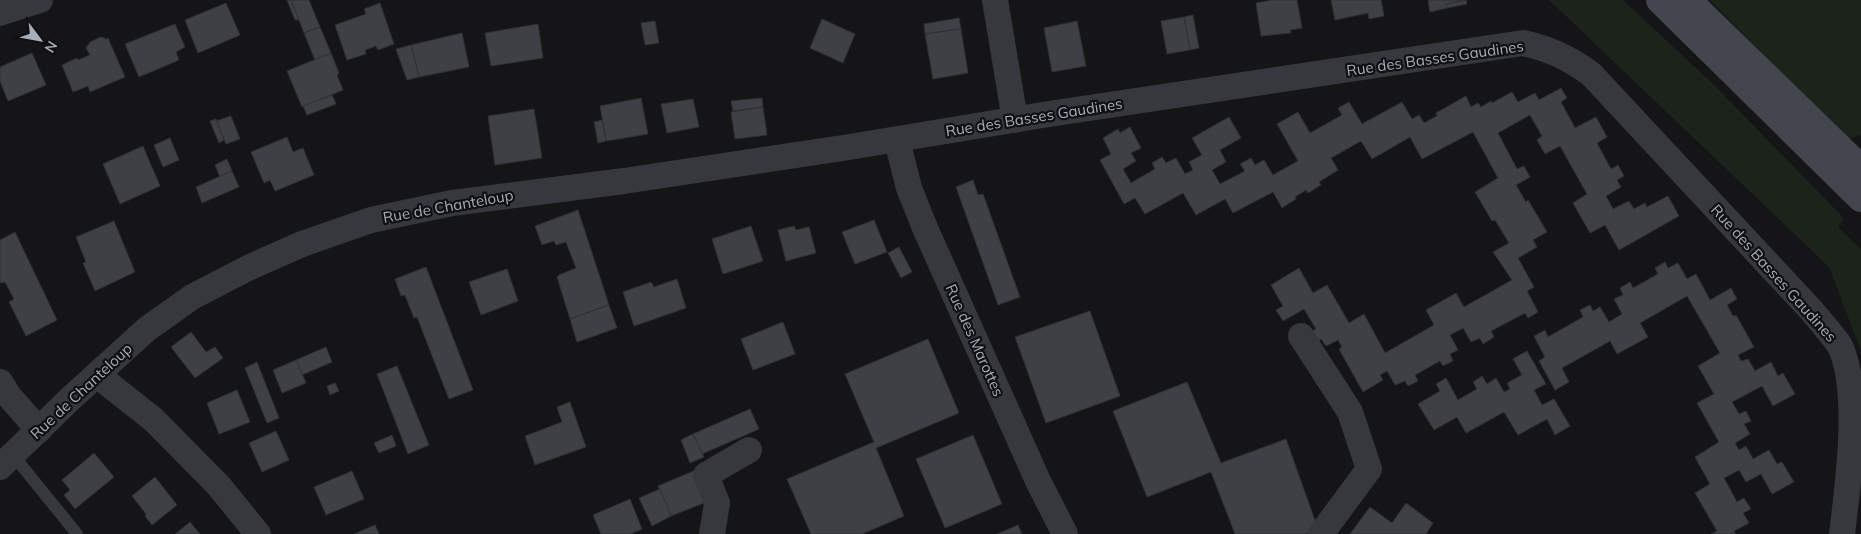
<svg xmlns="http://www.w3.org/2000/svg" width="1861" height="534" font-family="Mulish,sans-serif">
  <style>
    .green { fill: #1b231b }
    .building { fill: #3f4045; stroke: #2f3034 }
    .lines { fill: none; stroke-linecap: round; stroke-linejoin: round }
    .lane { stroke: #36383d; stroke-width: 12 }
    .street { stroke: #36383d; stroke-width: 26 }
    .secondary { stroke: #43474d; stroke-width: 28 }
    .labels { text-anchor: middle; dominant-baseline: central; stroke-width: 4.5; stroke-linejoin: round; paint-order: stroke }
    .street-label { font-size: 15px; fill: #a6aeb9; stroke: #101012 }
  </style>
  <rect width="100%" height="100%" fill="#151517"/>
  <!-- green -->
  <g class="green">
    <path d="M1549,0H1623L1711,82L1844,218L1838,227L1861,249V351L1829,267Z"/>
    <path d="M1710,0H1861V136L1860,135L1847,140Z"/>
  </g>
  <!-- building -->
  <g class="building">
    <path d="M287,0H291L299,20H295Z"/>
    <path d="M291,0H309L320,27L304,33Z"/>
    <path d="M1272,0H1297L1302,28L1290,30L1291,33L1261,36L1256,3Z"/>
    <path d="M1331,0H1381L1384,16L1369,19L1368,13L1335,20Z"/>
    <path d="M1428,0H1465L1446,4L1447,8L1430,12Z"/>
    <path d="M1466,0L1467,4L1447,8L1446,4Z"/>
    <path d="M226,3L240,35L198,53L185,20Z"/>
    <path d="M380,3L394,44L378,50L376,46L365,50L366,54L347,60L335,25L366,14L364,9Z"/>
    <path d="M1193,15L1199,48L1190,50L1184,17Z"/>
    <path d="M1184,17L1190,50L1167,54L1161,21Z"/>
    <path d="M959,18L961,29L925,34L924,24Z"/>
    <path d="M822,19L855,34L843,63L810,48Z"/>
    <path d="M655,21L659,43L645,45L641,23Z"/>
    <path d="M1077,21L1086,66L1052,72L1044,28Z"/>
    <path d="M175,24L185,47L176,52L179,60L139,77L125,44Z"/>
    <path d="M538,24L543,58L491,66L485,33Z"/>
    <path d="M320,27L331,53L315,60L304,33Z"/>
    <path d="M961,29L968,73L933,79L925,34Z"/>
    <path d="M462,33L469,67L419,77L411,45Z"/>
    <path d="M101,37L106,39L108,38L125,77L90,92L88,86L73,92L62,65L77,58L78,60L90,55L86,48L90,42Z"/>
    <path d="M411,45L419,77L407,80L396,49Z"/>
    <path d="M32,53L46,85L8,101L0,81V67Z"/>
    <path d="M331,53L339,73L337,75L343,90L302,107L287,71Z"/>
    <path d="M1561,88L1567,98L1561,102L1575,128L1596,117L1607,137L1597,143L1611,169L1618,165L1624,176L1617,180L1621,187L1606,196L1613,209L1629,201L1634,209L1645,203L1647,207L1668,196L1679,216L1619,250L1605,225L1590,233L1573,203L1587,194L1560,146L1545,154L1537,140L1542,136L1530,115L1498,133L1517,169L1524,166L1530,177L1516,185L1526,202L1528,200L1547,232L1533,240L1537,247L1518,258L1534,287L1527,291L1538,312L1528,318L1525,313L1491,331L1494,337L1483,344L1480,338L1471,342L1463,328L1450,335L1458,350L1450,354L1453,361L1443,366L1440,361L1415,375L1418,381L1408,386L1405,381L1395,385L1387,371L1380,375L1383,380L1363,392L1339,349L1342,347L1338,340L1326,346L1321,339L1315,343L1309,333L1316,329L1304,309L1283,321L1276,310L1283,306L1271,285L1299,268L1313,293L1327,285L1349,323L1364,314L1385,353L1434,325L1426,310L1456,293L1464,307L1512,280L1493,252L1509,243L1495,220L1492,221L1475,192L1498,178L1473,132L1422,159L1410,137L1372,159L1361,141L1331,158L1338,170L1319,182L1321,185L1308,193L1306,190L1295,197L1296,199L1282,208L1273,192L1233,213L1225,199L1196,215L1183,193L1145,214L1135,198L1124,204L1100,160L1111,154L1103,138L1118,129L1120,133L1130,127L1141,148L1131,153L1136,161L1123,169L1131,183L1155,169L1152,163L1162,157L1166,163L1176,158L1185,174L1193,170L1189,162L1202,155L1192,138L1229,117L1241,138L1220,150L1226,162L1212,170L1220,184L1245,171L1240,164L1251,158L1255,165L1264,160L1273,175L1298,161L1277,124L1298,112L1310,133L1342,115L1338,108L1349,102L1362,124L1402,102L1412,119L1419,115L1424,123L1437,116L1436,113L1466,96L1471,107L1478,103L1481,107L1491,101L1492,103L1512,92L1518,102L1535,93L1539,100Z"/>
    <path d="M332,95L336,104L307,115L303,106Z"/>
    <path d="M641,98L648,134L606,141L600,106Z"/>
    <path d="M762,98L763,107L733,111L731,101Z"/>
    <path d="M693,99L699,127L667,133L661,104Z"/>
    <path d="M763,107L767,135L735,139L731,112Z"/>
    <path d="M534,109L542,158L495,165L488,116Z"/>
    <path d="M231,116L240,139L226,144L216,121Z"/>
    <path d="M216,119L224,140L219,143L210,121Z"/>
    <path d="M602,120L606,141L598,143L594,122Z"/>
    <path d="M287,137L293,152L303,148L314,175L275,191L270,180L264,183L251,152Z"/>
    <path d="M170,138L179,160L163,167L154,145Z"/>
    <path d="M143,146L160,186L120,204L103,164Z"/>
    <path d="M227,159L232,171L220,177L215,165Z"/>
    <path d="M232,171L239,187L202,203L196,187Z"/>
    <path d="M973,180L978,195L983,194L1020,297L998,305L956,187Z"/>
    <path d="M578,210L609,305L570,319L557,277L559,275L576,268L566,242L556,245L554,241L542,245L535,226Z"/>
    <path d="M874,220L887,252L855,264L842,232Z"/>
    <path d="M114,221L135,272L95,291L83,263L86,262L76,237Z"/>
    <path d="M751,226L763,261L723,274L712,239Z"/>
    <path d="M794,226L796,230L809,227L816,253L786,261L778,230Z"/>
    <path d="M15,232L57,320L26,336L9,302L14,299L5,282L0,283V240Z"/>
    <path d="M899,247L912,272L901,278L888,253Z"/>
    <path d="M1665,262L1668,268L1678,263L1687,279L1696,274L1710,300L1731,288L1737,299L1727,305L1733,316L1736,315L1754,347L1738,355L1741,361L1748,359L1755,371L1771,362L1778,376L1783,373L1795,394L1773,406L1762,386L1732,402L1739,414L1746,411L1751,421L1744,424L1750,434L1735,443L1739,450L1746,446L1753,459L1769,450L1777,464L1782,462L1794,482L1772,494L1761,474L1746,482L1739,470L1724,478L1737,502L1744,498L1751,509L1743,513L1749,523L1734,531L1736,534H1711L1717,531L1695,493L1710,484L1695,457L1719,442L1697,403L1714,394L1698,366L1720,353L1687,296L1640,323L1648,337L1617,354L1610,341L1562,368L1569,382L1555,390L1539,361L1545,357L1534,336L1545,330L1548,337L1583,317L1580,310L1590,305L1593,311L1600,307L1609,322L1622,314L1614,299L1623,295L1620,288L1630,282L1633,288L1658,274L1655,268Z"/>
    <path d="M426,267L473,390L449,399L417,317L414,318L405,295L401,296L395,279Z"/>
    <path d="M507,269L518,301L481,315L469,282Z"/>
    <path d="M677,279L686,308L634,326L623,292L651,282L654,287Z"/>
    <path d="M609,305L617,328L577,342L570,319Z"/>
    <path d="M1090,311L1120,396L1046,423L1015,337Z"/>
    <path d="M783,322L795,354L753,370L741,339Z"/>
    <path d="M191,332L206,352L215,347L223,358L195,378L171,347Z"/>
    <path d="M928,339L959,413L876,448L904,516L862,534H811L787,479L874,442L845,374Z"/>
    <path d="M326,347L332,362L302,375L296,360Z"/>
    <path d="M1527,351L1546,384L1534,390L1542,405L1554,399L1570,426L1555,435L1547,419L1518,435L1504,412L1466,433L1457,417L1434,430L1418,404L1440,391L1436,384L1446,378L1458,400L1477,389L1473,382L1482,376L1487,384L1496,378L1504,392L1510,389L1507,383L1522,375L1513,359Z"/>
    <path d="M296,360L306,383L282,393L273,370Z"/>
    <path d="M257,362L279,418L267,423L245,368Z"/>
    <path d="M397,366L429,445L408,454L377,374Z"/>
    <path d="M1187,382L1221,463L1286,439L1318,529L1305,534H1235L1211,472L1147,497L1113,411Z"/>
    <path d="M335,383L339,391L330,395L327,386Z"/>
    <path d="M237,390L250,422L219,434L207,403Z"/>
    <path d="M570,402L586,447L535,465L525,436L562,422L557,407Z"/>
    <path d="M750,409L759,429L702,454L693,434Z"/>
    <path d="M276,431L289,460L262,472L249,443Z"/>
    <path d="M693,434L704,457L690,463L681,440Z"/>
    <path d="M392,435L396,446L379,453L374,443Z"/>
    <path d="M973,435L1002,504L945,528L916,459Z"/>
    <path d="M94,453L114,477L75,509L64,495L70,490L62,480Z"/>
    <path d="M696,470L709,501L671,516L658,486Z"/>
    <path d="M352,471L364,499L326,515L314,487Z"/>
    <path d="M155,477L177,505L152,525L145,516L146,514L132,496Z"/>
    <path d="M660,489L671,516L652,526L639,498Z"/>
    <path d="M630,499L642,529L630,534H601L593,515Z"/>
    <path d="M1406,503L1433,523L1426,534H1350L1370,507L1392,523Z"/>
    <path d="M190,522L200,534H175Z"/>
    <path d="M375,525L379,534H354Z"/>
    <path d="M1018,525L1022,534H997Z"/>
  </g>
  <g class="lines">
    <!-- lane -->
    <path class="lane" d="M13,455L77,534"/>
    <!-- street -->
    <g class="street">
      <path d="M995,0L1015,120"/>
      <path d="M0,13L40,0"/>
      <path d="M897,140L909,188L925,228L1038,481L1065,534"/>
      <path d="M1301,336L1350,412L1369,469L1321,534"/>
      <path d="M97,375L154,420L219,486L258,534"/>
      <path d="M0,382L9,396L39,430"/>
      <path d="M0,467L70,399L147,329L192,297L248,268L302,244L371,220L452,203L624,181L843,148L1049,114L1523,43C1550,49 1569,58 1591,74L1811,310C1821,322 1832,334 1840,346C1861,391 1848,484 1842,534"/>
      <path d="M712,534L717,503L706,475L749,450"/>
    </g>
    <!-- secondary -->
    <g class="secondary">
      <path d="M1660,0L1861,198"/>
      <path d="M1687,0L1861,169"/>
    </g>
  </g>
  <g class="labels">
    <!-- street labels -->
    <g class="street-label">
      <text transform="translate(1435 58) rotate(-8)">Rue des Basses Gaudines</text>
      <text transform="translate(1034 117) rotate(-9)">Rue des Basses Gaudines</text>
      <text transform="translate(448 206) rotate(-10)">Rue de Chanteloup</text>
      <text transform="translate(1774 273) rotate(48)">Rue des Basses Gaudines</text>
      <text transform="translate(975 340) rotate(66)">Rue des Marottes</text>
      <text transform="translate(81 391) rotate(-43)">Rue de Chanteloup</text>
    </g>
  </g>
  <!-- north arrow -->
  <g transform="translate(40 40) rotate(122)" stroke="#101012" stroke-width="4" paint-order="stroke">
  <path d="M0-4L9 19L0 12L-9 19Z" fill="#a6aeb9"/>
  <text y="-8" font-size="14" font-weight="bold" text-anchor="middle" fill="#a6aeb9">N</text>
  </g>
</svg>
